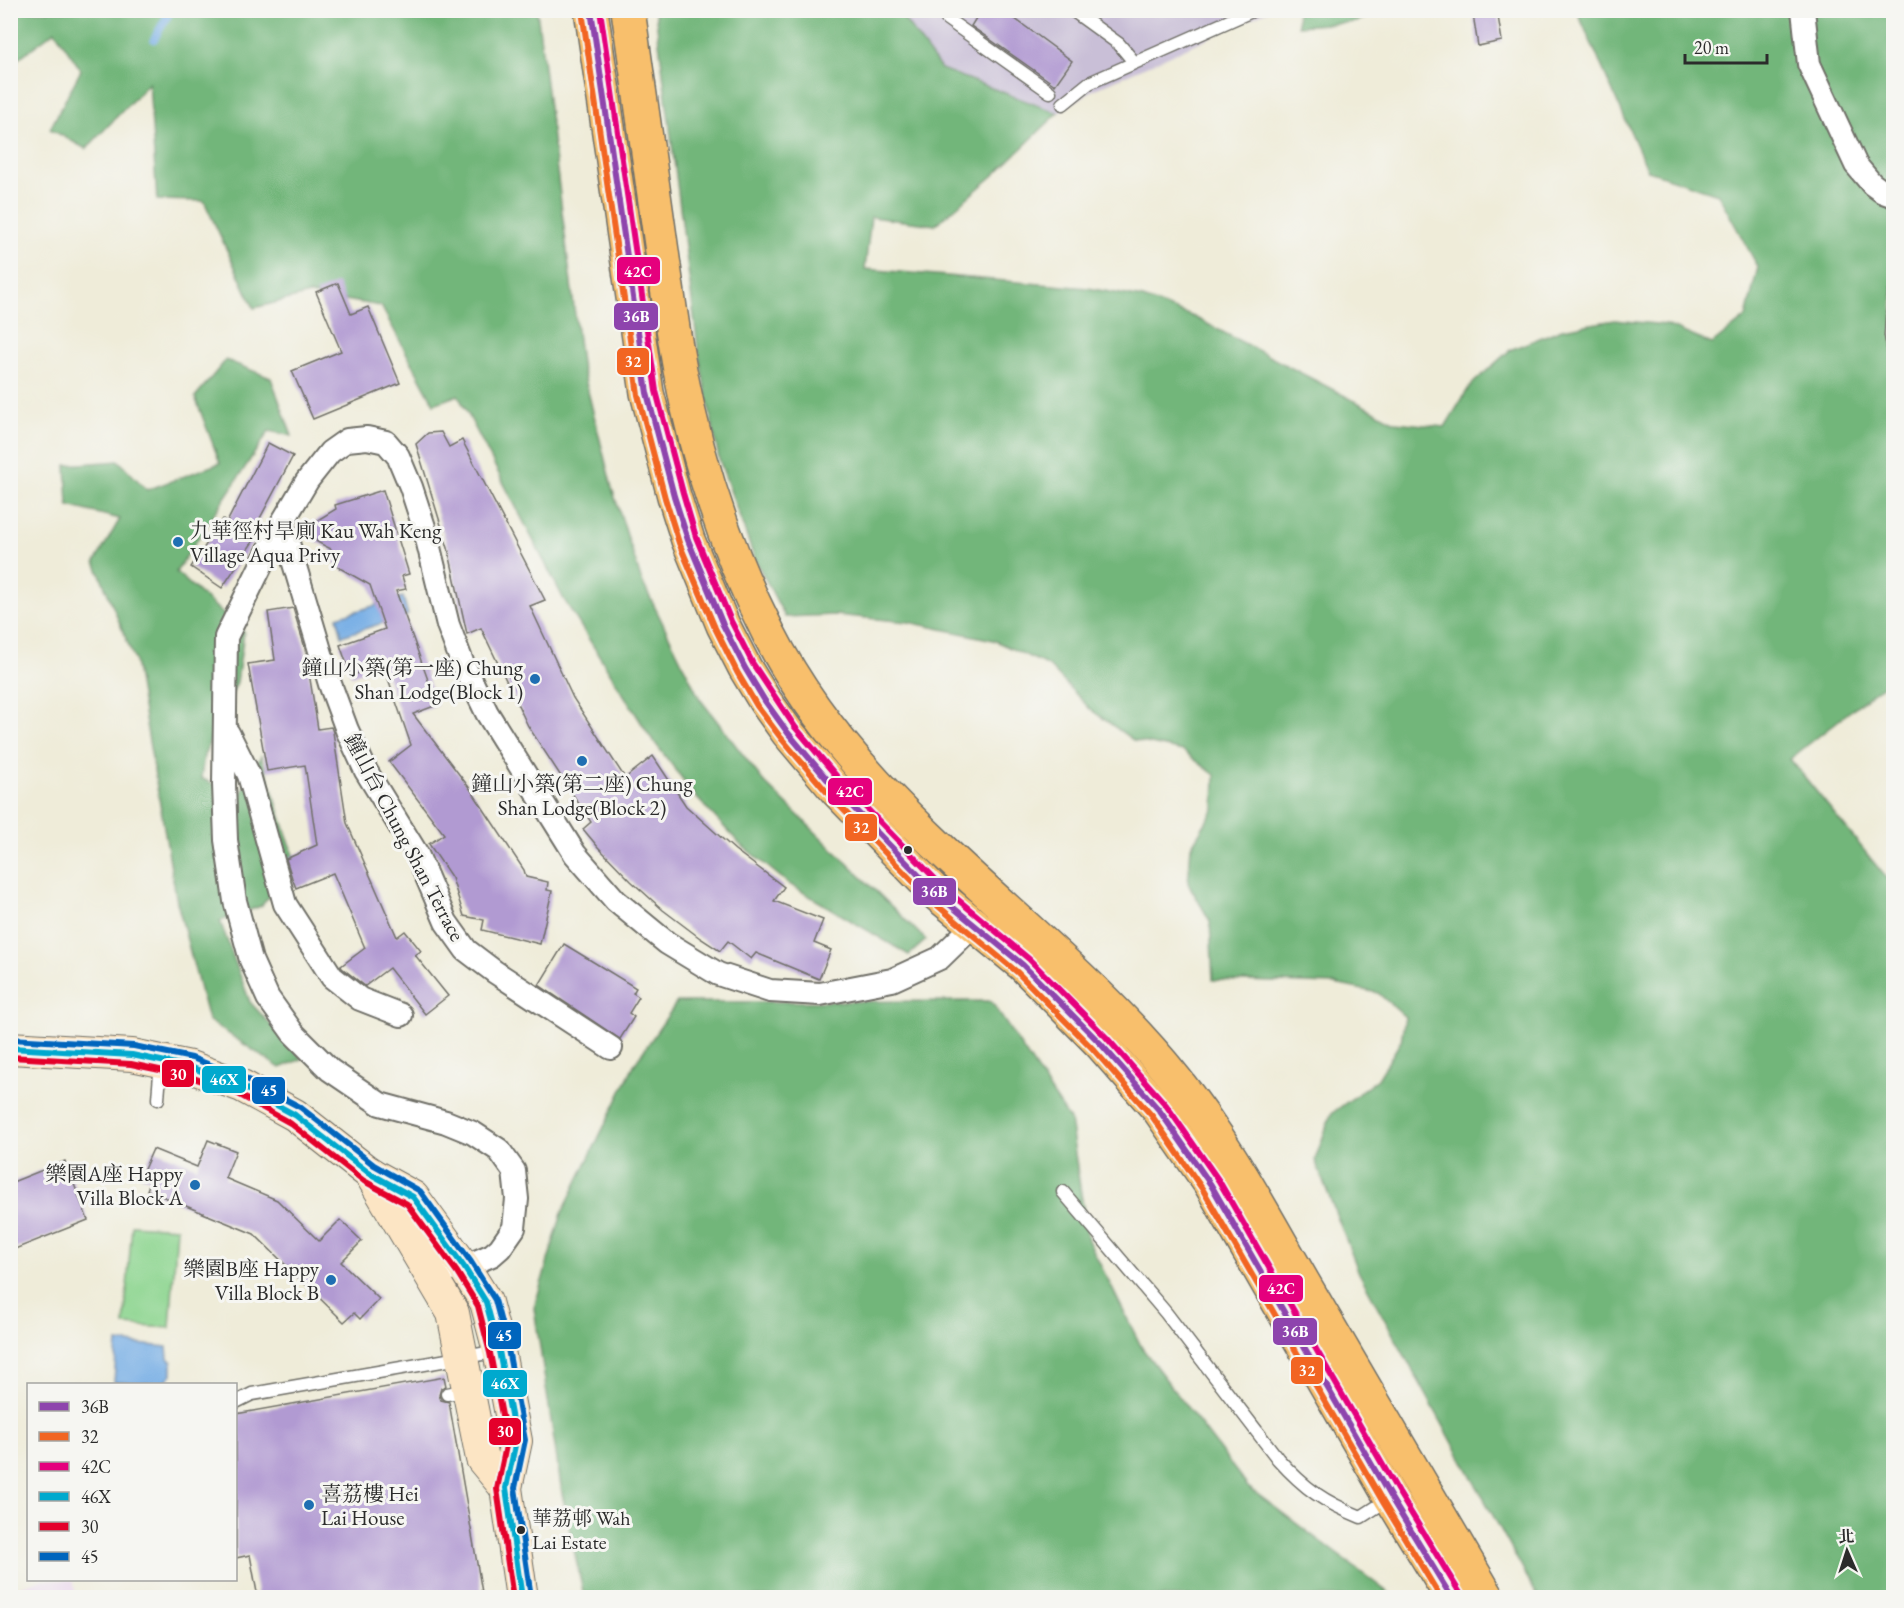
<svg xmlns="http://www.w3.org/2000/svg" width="1904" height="1608" font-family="'EB Garamond','Noto Serif TC',serif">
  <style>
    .built { fill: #e9d1ed }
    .industrial { fill: #c9bfd7 }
    .green { fill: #8dd590; stroke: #5c805e; stroke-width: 1.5 }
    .forest { fill: #72b67a; stroke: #4e7052; stroke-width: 1.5 }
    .water { fill: #76ade5; stroke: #506c88; stroke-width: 1.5 }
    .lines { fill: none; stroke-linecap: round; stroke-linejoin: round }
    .stream { stroke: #76ade5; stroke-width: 8 }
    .building { fill: #b19ad2 }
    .service-casing { stroke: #706f68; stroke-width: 15 }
    .minor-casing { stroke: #706f68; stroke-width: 26 }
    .secondary-casing { stroke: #706f68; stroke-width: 34 }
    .primary-casing { stroke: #706f68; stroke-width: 36 }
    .service { stroke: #fff; stroke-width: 12 }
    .minor { stroke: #fff; stroke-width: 22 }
    .secondary { stroke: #fce5c4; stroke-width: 32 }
    .primary { stroke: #f8bf6c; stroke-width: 33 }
    .bus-1-casing { stroke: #f6f6f2; stroke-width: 10 }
    .bus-2-casing { stroke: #f6f6f2; stroke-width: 10 }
    .bus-3-casing { stroke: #f6f6f2; stroke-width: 10 }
    .bus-4-casing { stroke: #f6f6f2; stroke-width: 10 }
    .bus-5-casing { stroke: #f6f6f2; stroke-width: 10 }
    .bus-6-casing { stroke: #f6f6f2; stroke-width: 10 }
    .bus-1 { stroke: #8e44ad; stroke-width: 6 }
    .bus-2 { stroke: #f26522; stroke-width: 6 }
    .bus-3 { stroke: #e5007d; stroke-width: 6 }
    .bus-4 { stroke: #00a9ce; stroke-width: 6 }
    .bus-5 { stroke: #e4002b; stroke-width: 6 }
    .bus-6 { stroke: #0065bd; stroke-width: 6 }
    .poi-dot { fill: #1f6fb2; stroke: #f6f6f2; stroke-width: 2 }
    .bus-dot { fill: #2b2b2b; stroke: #f6f6f2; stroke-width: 2 }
    .labels { text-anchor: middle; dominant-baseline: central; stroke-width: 6; stroke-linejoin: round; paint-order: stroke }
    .bus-label { font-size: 20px; fill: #2b2b2b; stroke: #f6f6f2; text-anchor: start }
    .poi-label { font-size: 21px; fill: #2b2b2b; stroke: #f6f6f2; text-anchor: end }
    .street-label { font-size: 21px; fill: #2b2b2b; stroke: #f6f6f2 }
    .line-badge { stroke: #f6f6f2; stroke-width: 2 }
    .badge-label { font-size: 16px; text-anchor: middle; font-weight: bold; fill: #fff }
  </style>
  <rect width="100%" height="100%" fill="#f6f6f2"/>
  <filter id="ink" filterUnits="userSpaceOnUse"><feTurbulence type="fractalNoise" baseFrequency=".0167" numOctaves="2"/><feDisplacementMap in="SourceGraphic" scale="12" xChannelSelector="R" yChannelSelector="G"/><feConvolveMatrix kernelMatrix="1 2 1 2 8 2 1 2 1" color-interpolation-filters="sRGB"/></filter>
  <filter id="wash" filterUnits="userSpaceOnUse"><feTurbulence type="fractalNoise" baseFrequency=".008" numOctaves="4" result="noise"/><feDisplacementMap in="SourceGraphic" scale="24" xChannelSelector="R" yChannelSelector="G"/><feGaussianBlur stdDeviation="1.35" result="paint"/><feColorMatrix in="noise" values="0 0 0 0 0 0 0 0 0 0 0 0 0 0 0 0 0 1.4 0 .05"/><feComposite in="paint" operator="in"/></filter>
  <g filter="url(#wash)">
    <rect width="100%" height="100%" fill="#efecd9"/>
    <!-- built -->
    <path class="built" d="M40,1580H73L76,1597H11V1590Z"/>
    <!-- industrial -->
    <path class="industrial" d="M898,11H1268L1093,90L1058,113L941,69Z"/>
    <!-- green -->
    <path class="green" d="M132,1225L177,1228L170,1328L124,1325Z"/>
    <!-- forest -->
    <g class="forest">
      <path d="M11,11H537L581,363L612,488L641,579L700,699L764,782L926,940L909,955L789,884L740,844L697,798L649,735L563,598L458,395L434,404L381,306L309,294L254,308L204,201L157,200L149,83L86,149L50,129L81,70L55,31L11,64Z"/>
      <path d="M655,11H898L941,69L1058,113L993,176L935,225L871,217L865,269L1088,288L1143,298L1194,317L1395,422L1445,427L1470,386L1510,350L1562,329L1615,320L1666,325L1712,344L1746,317L1758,267L1718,194L1648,171L1577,11H1893V677L1790,759L1893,886V1597H1538L1359,1273L1315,1160L1331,1114L1378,1079L1401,1041L1405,1017L1378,993L1335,984L1213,980L1210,921L1188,883L1191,847L1214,809L1215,775L1183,751L1133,740L1090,709L1049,666L993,640L908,622L835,615L785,617L754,557L719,459L699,356Z"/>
      <path d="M1297,11V10L1379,11L1356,22L1298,26Z"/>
      <path d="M226,360L271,378L292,436L269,431L176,572L244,632L237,682L204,755L201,778L239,797L261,756L297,866L261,906L220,921L250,1002L302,1059L280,1068L208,1020L177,902L135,661L95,562L120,519L68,506L66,465L119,461L147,490L220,463L195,397Z"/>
      <path d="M991,1001L1070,1120L1088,1240L1142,1348L1248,1487L1394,1597H584L562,1493L534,1308L562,1213L634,1065L677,1002Z"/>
    </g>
    <!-- water -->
    <g class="water">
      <path d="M403,597L408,615L342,636L337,617Z"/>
      <path d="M117,1342L167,1347L168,1358L172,1362V1374L163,1384L114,1382Z"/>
    </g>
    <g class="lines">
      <!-- stream -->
      <path class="stream" d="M154,39L171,10"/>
    </g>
    <g id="blocks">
      <!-- building -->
      <g class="building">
        <path d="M981,10H1003L1072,61L1055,85L971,26Z"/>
        <path d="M1497,10L1502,41L1478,46L1473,14Z"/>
        <path d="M338,283L351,314L368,307L400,383L313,419L292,371L341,351L316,292Z"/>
        <path d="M441,432L449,447L462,440L545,600L530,606L573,698L625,778L653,756L686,806L735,850L784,887L774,901L823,920L814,943L831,950L819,979L756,953L751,959L728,941L720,951L700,938L663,910L631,881L598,847L583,829L591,822L528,726L481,628L467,634L448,548L416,444L428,433Z"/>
        <path d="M268,443L293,456L250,537L254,540L222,588L191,567L223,519L227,522Z"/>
        <path d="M383,490L409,574L402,576L406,589L396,591L437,705L413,714L471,790L524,870L526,877L548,882L547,890L552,891L540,944L482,930L484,920L464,916L452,878L429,844L444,834L389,762L411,745L383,664L351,676L340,645L385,629L370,585L336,566L331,549L317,542L313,536V528L316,521L336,509L335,505Z"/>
        <path d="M293,608L305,648L318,729L331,727L333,732L347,823L397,937L405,931L421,951L415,955L448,996L425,1014L389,968L365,986L342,968L341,966L365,948L333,873L296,888L292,878L286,859L317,845L305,765L267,771L248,664L275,660L268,612Z"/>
        <path d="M564,944L636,988L633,993L639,997L629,1013L634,1017L620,1039L539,985Z"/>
        <path d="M208,1140L236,1151L225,1178L277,1200L319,1241L340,1220L362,1241L341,1262L379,1299L360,1319L354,1313L344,1322L254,1234L147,1190L151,1179L141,1176L153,1149L197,1167Z"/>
        <path d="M65,1161L88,1220L10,1251V1183Z"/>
        <path d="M444,1377L446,1386L441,1388L439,1395L441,1400L449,1402L483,1598H258L250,1555L236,1558V1414Z"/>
      </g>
    </g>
  </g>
  <g filter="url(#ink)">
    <use href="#blocks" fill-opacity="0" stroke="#706f68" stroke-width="1.5"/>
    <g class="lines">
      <!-- service casing -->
      <g class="service-casing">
        <g id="service">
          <path d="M953,10L947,19L1050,92"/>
          <path d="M1072,10L1119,44L1134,62"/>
          <path d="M1063,104L1089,83L1254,10"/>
          <path d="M1894,295L1891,335L1894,351"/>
          <path d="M158,1099L161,1061"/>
          <path d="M1063,1192L1166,1313L1278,1459C1305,1489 1324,1502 1361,1517L1389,1499"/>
          <path d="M447,1394L468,1390"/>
          <path d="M236,1402L252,1394L499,1351"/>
        </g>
      </g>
      <!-- minor casing -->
      <g class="minor-casing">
        <g id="minor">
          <path d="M1803,10L1809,64L1856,165L1872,184L1883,192L1894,196"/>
          <path d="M282,523L330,684L347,730L366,771L417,854L446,922L466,950L495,972L611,1048"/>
          <path d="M228,733L249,775L285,904L332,977L360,999L401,1015"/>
          <path d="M449,1269L464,1267L492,1255L500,1248L514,1228L517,1199L514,1171L499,1150L473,1133L446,1122L380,1104L330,1070L293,1033L268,998L251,960L235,901L226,840L224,784L226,637L282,523L307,481L330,452L347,440L367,438L386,442L398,456L411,487L424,527L448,625L462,662L487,713L575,854L616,901L667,943L718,974L770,991L820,994L892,980L940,958L975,924"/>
        </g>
      </g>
      <!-- secondary casing -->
      <g class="secondary-casing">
        <g id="secondary">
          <path d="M10,1048L132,1055L190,1067L242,1086L295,1115L369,1173L413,1197L464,1267L486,1302L499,1351L516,1441L506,1488L522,1598"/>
          <path d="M370,1173L453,1313L482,1459L506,1488"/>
        </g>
      </g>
      <!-- primary casing -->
      <g class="primary-casing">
        <g id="primary">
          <path d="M591,10L647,393L674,496L688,540L723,625L745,668L765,701L788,733L837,791L938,895L1023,965L1100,1043L1159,1110L1211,1185L1391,1498L1452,1598"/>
          <path d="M628,10C638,81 648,152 658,223C665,272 671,321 680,370C697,460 727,552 769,634C861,816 1050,924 1175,1079C1226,1142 1264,1215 1304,1284C1365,1389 1427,1493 1488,1598"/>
        </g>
      </g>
      <!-- service -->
      <use href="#service" class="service"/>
      <!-- minor -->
      <use href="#minor" class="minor"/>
      <!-- secondary -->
      <use href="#secondary" class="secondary"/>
      <!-- primary -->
      <use href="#primary" class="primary"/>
      <!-- bus-1 casing -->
      <g class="bus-1-casing">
        <path id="bus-1" d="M591,10L647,393L674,496L688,540L723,625L745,668L765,701L788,733L837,791L938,895L1023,965L1100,1043L1159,1110L1211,1185L1391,1498L1452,1598"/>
      </g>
      <!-- bus-2 casing -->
      <g class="bus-2-casing">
        <path id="bus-2" d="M582,11L638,395L665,498L679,543L715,628L737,672L757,706L781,738L831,797L932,901L1017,972L1093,1049L1152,1116L1203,1190L1383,1502L1441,1598"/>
      </g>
      <!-- bus-3 casing -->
      <g class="bus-3-casing">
        <path id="bus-3" d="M600,10L656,391L683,493L696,537L731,621L753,664L795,727L844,785L944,888L1029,959L1106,1037L1166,1105L1219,1181L1399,1493L1460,1593"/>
      </g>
      <!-- bus-4 casing -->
      <g class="bus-4-casing">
        <path id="bus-4" d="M10,1048L132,1055L190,1067L242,1086L295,1115L369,1173L413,1197L464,1267L486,1302L499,1351L516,1441L506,1488L522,1598"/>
      </g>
      <!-- bus-5 casing -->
      <g class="bus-5-casing">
        <path id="bus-5" d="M10,1057L131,1064L188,1076L238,1094L290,1123L364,1181L407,1204L457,1272L478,1306L490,1353L507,1441L497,1489L513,1598"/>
      </g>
      <!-- bus-6 casing -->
      <g class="bus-6-casing">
        <path id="bus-6" d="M11,1039L134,1046L192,1058L245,1078L300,1107L374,1165L420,1191L471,1262L495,1300L508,1349L525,1440L515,1488L531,1597"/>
      </g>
      <!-- bus-1 -->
      <use href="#bus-1" class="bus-1"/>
      <!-- bus-2 -->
      <use href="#bus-2" class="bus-2"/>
      <!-- bus-3 -->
      <use href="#bus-3" class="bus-3"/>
      <!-- bus-4 -->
      <use href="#bus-4" class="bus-4"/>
      <!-- bus-5 -->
      <use href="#bus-5" class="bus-5"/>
      <!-- bus-6 -->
      <use href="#bus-6" class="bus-6"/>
    </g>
  </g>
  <!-- markers -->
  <g class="poi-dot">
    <circle cx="178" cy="542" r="6"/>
    <circle cx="535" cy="679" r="6"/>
    <circle cx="582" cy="761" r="6"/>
    <circle cx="195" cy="1185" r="6"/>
    <circle cx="331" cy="1280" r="6"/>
    <circle cx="309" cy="1505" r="6"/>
  </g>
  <g class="bus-dot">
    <circle cx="908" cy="850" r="5"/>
    <circle cx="521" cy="1530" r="5"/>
  </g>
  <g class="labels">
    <!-- bus labels -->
    <g class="bus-label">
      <text x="532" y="1518">華荔邨 Wah<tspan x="532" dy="24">Lai Estate</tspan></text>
    </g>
    <!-- poi labels -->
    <g class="poi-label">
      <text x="190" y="530" text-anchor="start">九華徑村旱廁 Kau Wah Keng<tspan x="190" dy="24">Village Aqua Privy</tspan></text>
      <text x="523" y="667">鐘山小築(第一座) Chung<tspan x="523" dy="24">Shan Lodge(Block 1)</tspan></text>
      <text x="582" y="783" text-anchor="middle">鐘山小築(第二座) Chung<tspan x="582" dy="24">Shan Lodge(Block 2)</tspan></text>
      <text x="183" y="1173">樂園A座 Happy<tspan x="183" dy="24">Villa Block A</tspan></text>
      <text x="319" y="1268">樂園B座 Happy<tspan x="319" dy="24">Villa Block B</tspan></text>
      <text x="321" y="1493" text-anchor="start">喜荔樓 Hei<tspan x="321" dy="24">Lai House</tspan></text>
    </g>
    <!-- street labels -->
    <g class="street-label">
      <text transform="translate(405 837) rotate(62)">鐘山台 Chung Shan Terrace</text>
    </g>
  </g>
  <g class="line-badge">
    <rect x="616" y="256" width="45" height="29" rx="6" fill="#e5007d"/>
    <rect x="613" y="302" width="46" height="29" rx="6" fill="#8e44ad"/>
    <rect x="616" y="347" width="34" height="29" rx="6" fill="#f26522"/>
    <rect x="827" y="777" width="46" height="29" rx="6" fill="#e5007d"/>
    <rect x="844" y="813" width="34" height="29" rx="6" fill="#f26522"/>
    <rect x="912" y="877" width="45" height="29" rx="6" fill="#8e44ad"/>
    <rect x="161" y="1059" width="34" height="29" rx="6" fill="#e4002b"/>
    <rect x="201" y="1065" width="46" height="29" rx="6" fill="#00a9ce"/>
    <rect x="251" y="1076" width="35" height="29" rx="6" fill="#0065bd"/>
    <rect x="1258" y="1274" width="46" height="29" rx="6" fill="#e5007d"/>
    <rect x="1272" y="1317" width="46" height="29" rx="6" fill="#8e44ad"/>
    <rect x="487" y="1321" width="35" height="29" rx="6" fill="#0065bd"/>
    <rect x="1290" y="1356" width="34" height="29" rx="6" fill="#f26522"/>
    <rect x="482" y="1369" width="46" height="29" rx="6" fill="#00a9ce"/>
    <rect x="488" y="1417" width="34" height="29" rx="6" fill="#e4002b"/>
  </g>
  <g class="badge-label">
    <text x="638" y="277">42C</text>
    <text x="636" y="322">36B</text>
    <text x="633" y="367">32</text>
    <text x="850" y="797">42C</text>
    <text x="861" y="833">32</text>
    <text x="934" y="897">36B</text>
    <text x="178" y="1080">30</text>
    <text x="224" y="1085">46X</text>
    <text x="269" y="1096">45</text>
    <text x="1281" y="1294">42C</text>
    <text x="1295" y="1337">36B</text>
    <text x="504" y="1341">45</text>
    <text x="1307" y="1376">32</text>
    <text x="505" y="1389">46X</text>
    <text x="505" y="1437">30</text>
  </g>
  <!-- margin -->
  <rect width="1904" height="1608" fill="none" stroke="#f6f6f2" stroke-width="36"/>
  <!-- legend -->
  <rect x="27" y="1383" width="210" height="198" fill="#f6f6f2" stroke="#a5a5a2" stroke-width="1.5"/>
  <rect x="39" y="1402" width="30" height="9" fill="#8e44ad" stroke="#a5a5a2" stroke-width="1.5"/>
  <text x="81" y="1413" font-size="18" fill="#2b2b2b">36B</text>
  <rect x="39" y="1432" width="30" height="9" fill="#f26522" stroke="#a5a5a2" stroke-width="1.5"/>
  <text x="81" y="1443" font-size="18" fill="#2b2b2b">32</text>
  <rect x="39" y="1462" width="30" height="9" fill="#e5007d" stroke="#a5a5a2" stroke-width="1.5"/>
  <text x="81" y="1473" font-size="18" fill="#2b2b2b">42C</text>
  <rect x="39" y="1492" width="30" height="9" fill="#00a9ce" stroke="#a5a5a2" stroke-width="1.5"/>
  <text x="81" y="1503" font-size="18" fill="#2b2b2b">46X</text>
  <rect x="39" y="1522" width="30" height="9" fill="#e4002b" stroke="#a5a5a2" stroke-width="1.5"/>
  <text x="81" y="1533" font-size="18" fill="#2b2b2b">30</text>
  <rect x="39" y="1552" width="30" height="9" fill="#0065bd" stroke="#a5a5a2" stroke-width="1.5"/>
  <text x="81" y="1563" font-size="18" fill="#2b2b2b">45</text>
  <!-- north arrow -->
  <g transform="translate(1847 1551) rotate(357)" stroke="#f6f6f2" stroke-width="4.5" paint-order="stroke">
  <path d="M0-4.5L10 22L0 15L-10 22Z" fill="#2b2b2b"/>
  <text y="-9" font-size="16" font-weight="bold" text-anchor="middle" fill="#2b2b2b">北</text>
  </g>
  <!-- scale -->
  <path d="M1685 54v9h82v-9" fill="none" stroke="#2b2b2b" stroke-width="3"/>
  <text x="1694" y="54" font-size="18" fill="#2b2b2b" stroke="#f6f6f2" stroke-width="4.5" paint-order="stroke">20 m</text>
</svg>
